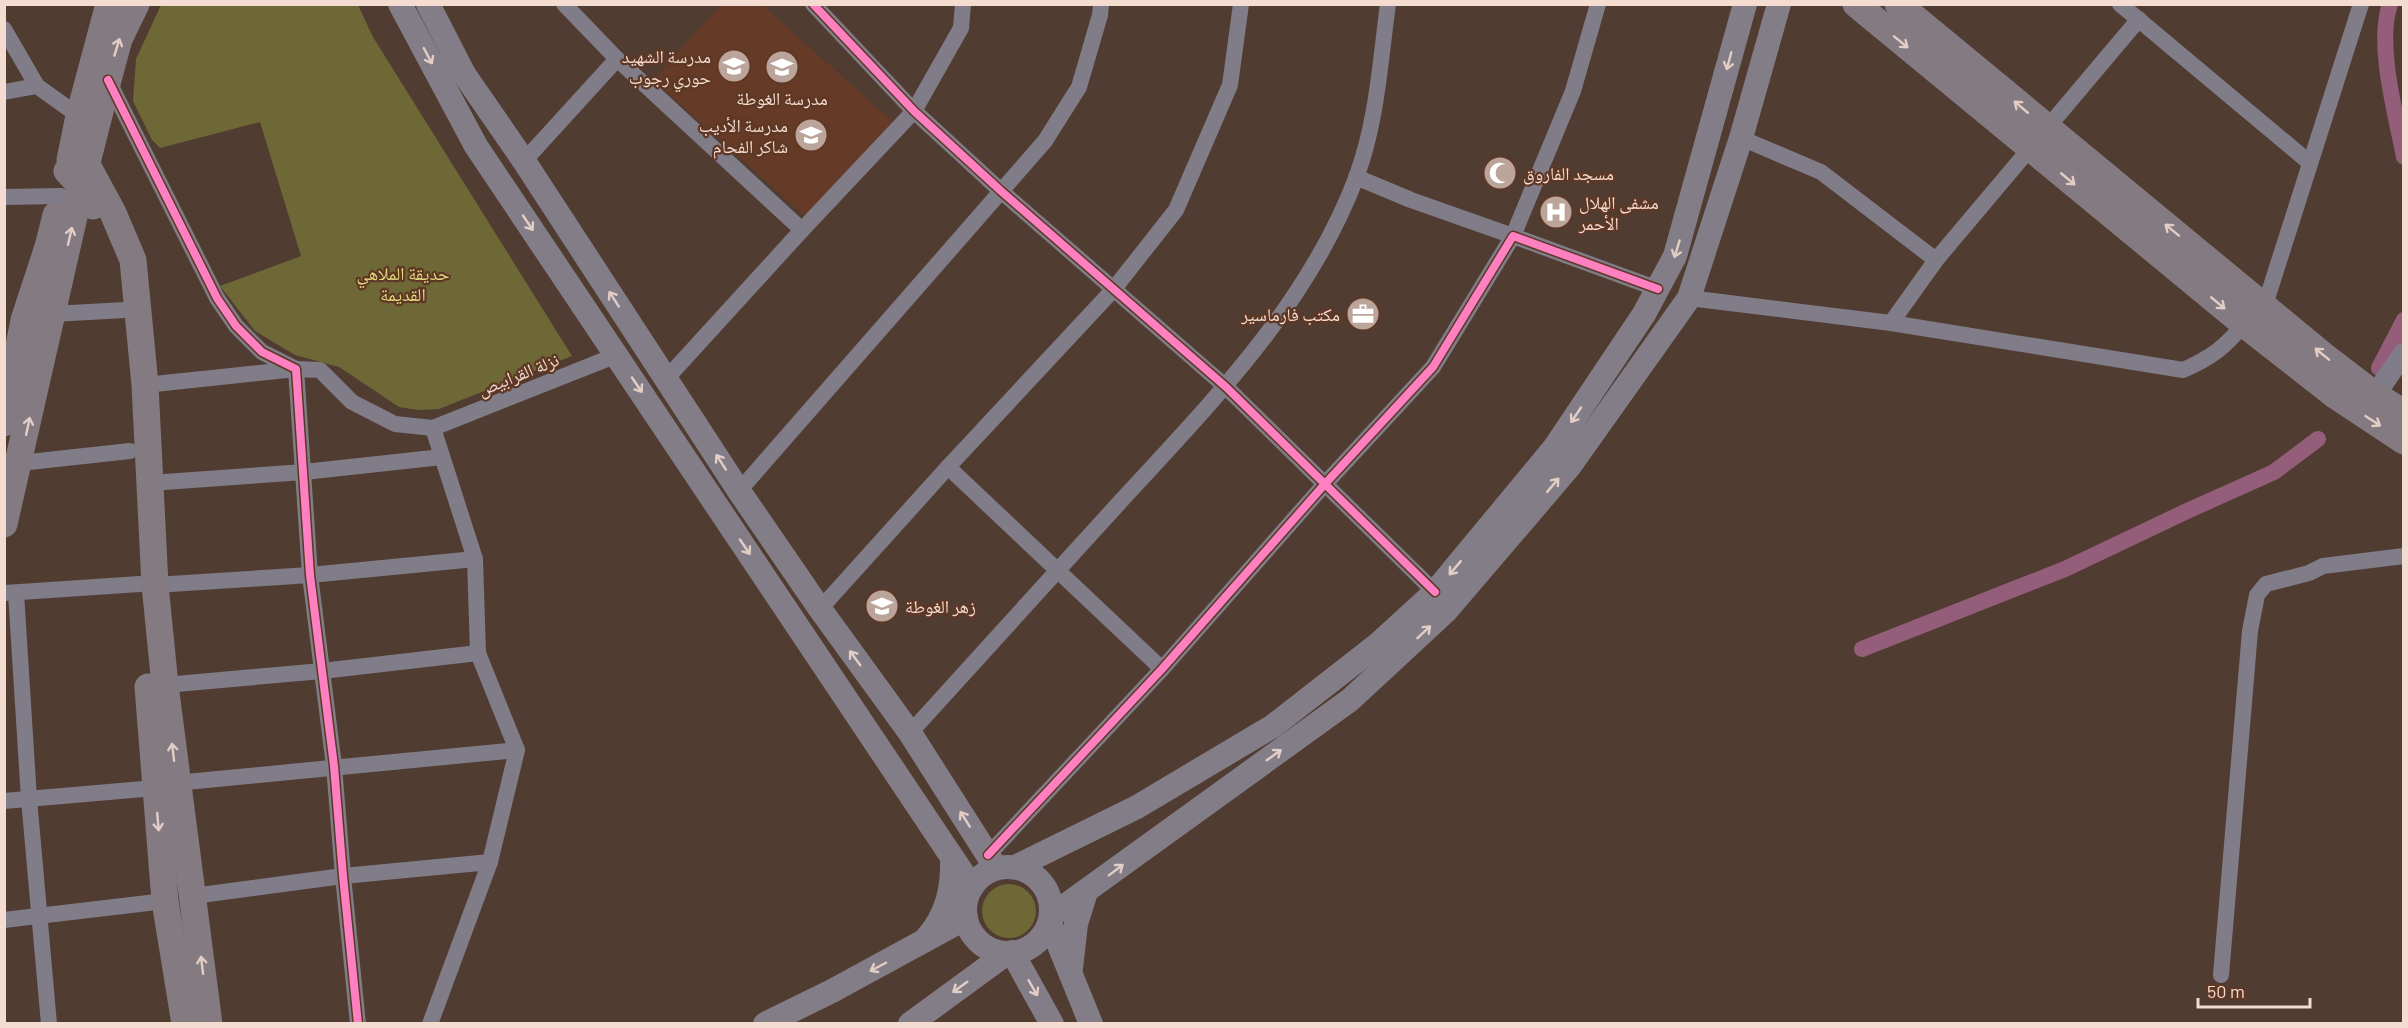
<svg xmlns="http://www.w3.org/2000/svg" width="2408" height="1028" font-family="Barlow,'Noto Naskh Arabic',sans-serif">
  <style>
    .built { fill: #653a27 }
    .green { fill: #6e6736 }
    .lines { fill: none; stroke-linecap: round; stroke-linejoin: round }
    .canal { stroke: #945e7a; stroke-width: 16 }
    .minor { stroke: #807c88; stroke-width: 16 }
    .tertiary { stroke: #807c88; stroke-width: 21 }
    .secondary { stroke: #837d88; stroke-width: 24 }
    .primary { stroke: #837a82; stroke-width: 27 }
    .cycleway-casing { stroke: #5e3725; stroke-width: 11 }
    .cycleway { stroke: #ff80c0; stroke-width: 8 }
    .oneway { stroke: #e3cdc5 }
    .oneway2 { stroke: #e3cec6 }
    .labels { text-anchor: middle; dominant-baseline: central; stroke-width: 4.5; stroke-linejoin: round; paint-order: stroke }
    .poi-label { font-size: 18px; fill: #f4dcd1; stroke: #5e3725; text-anchor: end }
    .park-label { font-size: 18px; fill: #e2dc7e; stroke: #5e3725 }
    .street-label { font-size: 18px; fill: #f4dcd1; stroke: #5e3725 }
  </style>
  <rect width="100%" height="100%" fill="#513c32"/>
  <!-- built -->
  <path class="built" d="M721,5H762L893,122L805,216L653,80Z"/>
  <!-- green -->
  <g class="green">
    <path d="M161,5H358L373,37L572,356L439,409L418,410L399,407L339,367L295,355L255,331L220,286L301,256L260,122L160,148L152,140L133,101L136,59Z"/>
    <circle cx="1009" cy="911" r="27"/>
  </g>
  <g class="lines">
    <!-- canal -->
    <g class="canal">
      <path d="M2390,4C2376,44 2396,115 2404,157"/>
      <path d="M2379,368L2404,320"/>
      <path d="M1862,649L2065,569L2187,511L2274,472L2318,439"/>
    </g>
    <!-- minor -->
    <g class="minor">
      <path d="M564,4L617,59L802,230L914,111L961,28L963,4"/>
      <path d="M813,4L914,111L1001,191L1226,387L1435,592"/>
      <path d="M2120,4L2310,163"/>
      <path d="M4,29L37,86L79,116"/>
      <path d="M108,80L217,298L236,326L262,352L296,369L310,575L334,766L343,876L358,1024"/>
      <path d="M4,92L37,86"/>
      <path d="M1741,138L1821,172L1936,260"/>
      <path d="M524,161L617,59"/>
      <path d="M1356,177L1411,200L1513,236L1573,91L1598,4"/>
      <path d="M4,197L61,196"/>
      <path d="M1689,298L1891,323L2183,370C2211,358 2225,347 2244,324"/>
      <path d="M2265,305L2361,4"/>
      <path d="M52,314L125,310"/>
      <path d="M1891,323L1936,260L2139,19"/>
      <path d="M666,379L802,230"/>
      <path d="M145,385L296,369L320,370L352,402L395,424L433,428L617,355"/>
      <path d="M20,463L130,451"/>
      <path d="M948,467L1162,669"/>
      <path d="M150,483L304,472L442,457"/>
      <path d="M739,491L1045,141L1079,87L1100,15L1101,4"/>
      <path d="M155,585L310,575L475,559"/>
      <path d="M5,593L140,584"/>
      <path d="M16,593L29,799L49,1024"/>
      <path d="M820,609L948,467L1113,290L1176,210L1230,85L1241,4"/>
      <path d="M165,685L322,671L478,653"/>
      <path d="M910,733C980,656 1050,578 1120,502C1211,403 1308,305 1356,178C1377,122 1380,63 1388,4"/>
      <path d="M176,783L517,750"/>
      <path d="M4,801L155,788"/>
      <path d="M988,855L1162,669L1324,485L1433,367L1513,236L1658,289"/>
      <path d="M193,896L343,876L490,862"/>
      <path d="M4,920L165,901"/>
      <path d="M2221,975L2250,631L2257,595L2266,584L2309,573L2323,566L2404,556"/>
      <path d="M430,1024L490,862L517,750L478,653L475,559L433,428"/>
    </g>
    <!-- tertiary -->
    <path class="tertiary" d="M2375,395L2404,353"/>
    <!-- secondary -->
    <g class="secondary">
      <path d="M400,4L476,146L972,887"/>
      <path d="M428,4L464,74L524,161L739,491L820,609L910,733L996,868"/>
      <path d="M1015,867L1137,807L1273,726L1377,645L1435,592L1555,447L1644,314L1675,256L1745,4"/>
      <circle cx="1008" cy="910" r="43"/>
      <path d="M1051,916L1350,700L1446,611L1569,467L1689,298L1741,138L1779,4"/>
      <path d="M1050,923L1091,1024"/>
      <path d="M926,939C947,915 953,889 952,858"/>
      <path d="M1012,952L1052,1024"/>
      <path d="M1071,968L1076,924L1086,892"/>
      <path d="M765,1024L832,991L966,918"/>
      <path d="M910,1024L1007,953"/>
    </g>
    <!-- primary -->
    <g class="primary">
      <path d="M1856,4L2244,324L2336,396L2404,441"/>
      <path d="M1898,4L2324,356L2375,395L2404,413"/>
      <path d="M74,147L87,165L113,213L133,260L145,385L155,585L165,685L209,1024"/>
      <path d="M70,160L79,116L109,4"/>
      <path d="M67,171L81,186L93,206"/>
      <path d="M4,423L24,320L48,247L56,215"/>
      <path d="M4,524L81,186L108,80L119,39L136,4"/>
      <path d="M148,687L165,901L185,1024"/>
    </g>
    <!-- cycleway casing -->
    <g class="cycleway-casing">
      <g id="cycleway">
        <path d="M813,4L914,111L1001,191L1226,387L1435,592"/>
        <path d="M108,80L217,298L236,326L262,352L296,369L310,575L334,766L343,876L358,1024"/>
        <path d="M988,855L1162,669L1324,485L1433,367L1513,236L1658,289"/>
      </g>
    </g>
    <!-- cycleway -->
    <use href="#cycleway" class="cycleway"/>
  </g>
  <!-- one-way arrows -->
  <defs><path id="oneway-shaft" d="M-6 0H5M1.5-3L5.5 0L1.5 3" fill="none" stroke-width="1.6" stroke-linecap="round" stroke-linejoin="round" transform="scale(1.5)"/></defs>
  <g class="oneway">
    <use href="#oneway-shaft" transform="translate(1901 42) rotate(39)"/>
    <use href="#oneway-shaft" transform="translate(117 47) rotate(-73)"/>
    <use href="#oneway-shaft" transform="translate(2021 107) rotate(-140)"/>
    <use href="#oneway-shaft" transform="translate(2068 179) rotate(40)"/>
    <use href="#oneway-shaft" transform="translate(2172 230) rotate(-141)"/>
    <use href="#oneway-shaft" transform="translate(70 236) rotate(-77)"/>
    <use href="#oneway-shaft" transform="translate(2218 303) rotate(40)"/>
    <use href="#oneway-shaft" transform="translate(2322 354) rotate(-141)"/>
    <use href="#oneway-shaft" transform="translate(2373 421) rotate(33)"/>
    <use href="#oneway-shaft" transform="translate(28 426) rotate(-78)"/>
    <use href="#oneway-shaft" transform="translate(173 752) rotate(-97)"/>
    <use href="#oneway-shaft" transform="translate(158 822) rotate(85)"/>
    <use href="#oneway-shaft" transform="translate(202 965) rotate(-97)"/>
  </g>
  <g class="oneway2">
    <use href="#oneway-shaft" transform="translate(428 56) rotate(62)"/>
    <use href="#oneway-shaft" transform="translate(1729 61) rotate(105)"/>
    <use href="#oneway-shaft" transform="translate(528 223) rotate(56)"/>
    <use href="#oneway-shaft" transform="translate(1677 249) rotate(107)"/>
    <use href="#oneway-shaft" transform="translate(614 299) rotate(-123)"/>
    <use href="#oneway-shaft" transform="translate(637 385) rotate(56)"/>
    <use href="#oneway-shaft" transform="translate(1576 415) rotate(124)"/>
    <use href="#oneway-shaft" transform="translate(721 462) rotate(-123)"/>
    <use href="#oneway-shaft" transform="translate(1553 485) rotate(-50)"/>
    <use href="#oneway-shaft" transform="translate(745 547) rotate(56)"/>
    <use href="#oneway-shaft" transform="translate(1455 568) rotate(130)"/>
    <use href="#oneway-shaft" transform="translate(1424 632) rotate(-43)"/>
    <use href="#oneway-shaft" transform="translate(855 658) rotate(-126)"/>
    <use href="#oneway-shaft" transform="translate(1274 755) rotate(-36)"/>
    <use href="#oneway-shaft" transform="translate(965 819) rotate(-122)"/>
    <use href="#oneway-shaft" transform="translate(1116 870) rotate(-37)"/>
    <use href="#oneway-shaft" transform="translate(878 967) rotate(152)"/>
    <use href="#oneway-shaft" transform="translate(960 987) rotate(144)"/>
    <use href="#oneway-shaft" transform="translate(1033 988) rotate(60)"/>
  </g>
  <!-- icons -->
  <defs>
    <g id="school-disc" transform="scale(1.725)"><circle r="9.5" fill="#bba499" stroke="#5e3725"/><path d="M0-5L7-2L0 1L-7-2ZM-4 1L0 2.5L4 1V4Q0 6-4 4Z" fill="#fff"/></g>
    <g id="mosque-disc" transform="scale(1.725)"><circle r="9.5" fill="#bba499" stroke="#5e3725"/><path d="M3.5-4.9A6 6 0 1 0 3.5 4.9A5 5 0 1 1 3.5-4.9Z" fill="#fff"/></g>
    <g id="hospital-disc" transform="scale(1.725)"><circle r="9.5" fill="#bba499" stroke="#5e3725"/><path d="M-5-5h3v3.5h4V-5h3V5h-3V1.5h-4V5h-3Z" fill="#fff"/></g>
    <g id="office-disc" transform="scale(1.725)"><circle r="9.5" fill="#bba499" stroke="#5e3725"/><path d="M-6-3h4V-5.5h4V-3h4V5H-6ZM-1-4.5V-3h2v-1.5ZM-6 0V1H6V0Z" fill="#fff"/></g>
  </defs>
  <g fill-rule="evenodd">
    <use href="#school-disc" x="734" y="66"/>
    <use href="#school-disc" x="782" y="67"/>
    <use href="#school-disc" x="811" y="135"/>
    <use href="#mosque-disc" x="1500" y="173"/>
    <use href="#hospital-disc" x="1556" y="212"/>
    <use href="#office-disc" x="1363" y="314"/>
    <use href="#school-disc" x="882" y="606"/>
  </g>
  <g class="labels">
    <!-- poi labels -->
    <g class="poi-label">
      <text x="711" y="56">مدرسة الشهيد<tspan x="711" dy="21">حوري رجوب</tspan></text>
      <text x="782" y="98" text-anchor="middle">مدرسة الغوطة</text>
      <text x="788" y="125">مدرسة الأديب<tspan x="788" dy="21">شاكر الفحام</tspan></text>
      <text x="1523" y="173" text-anchor="start">مسجد الفاروق</text>
      <text x="1579" y="202" text-anchor="start">مشفى الهلال<tspan x="1579" dy="21">الأحمر</tspan></text>
      <text x="1340" y="314">مكتب فارماسير</text>
      <text x="905" y="606" text-anchor="start">زهر الغوطة</text>
    </g>
    <!-- park labels -->
    <g class="park-label">
      <text x="403" y="273">حديقة الملاهي<tspan x="403" dy="21">القديمة</tspan></text>
    </g>
    <!-- street labels -->
    <g class="street-label">
      <text transform="translate(518 374) rotate(-22)">نزلة القرابيص</text>
    </g>
  </g>
  <!-- border -->
  <rect width="2408" height="1028" fill="none" stroke="#f4dcd1" stroke-width="12"/>
  <!-- scale -->
  <path d="M2198 998v9h112v-9" fill="none" stroke="#f4dcd1" stroke-width="3"/>
  <text x="2207" y="998" font-size="18" fill="#f4dcd1" stroke="#5e3725" stroke-width="4.5" paint-order="stroke">50 m</text>
</svg>
